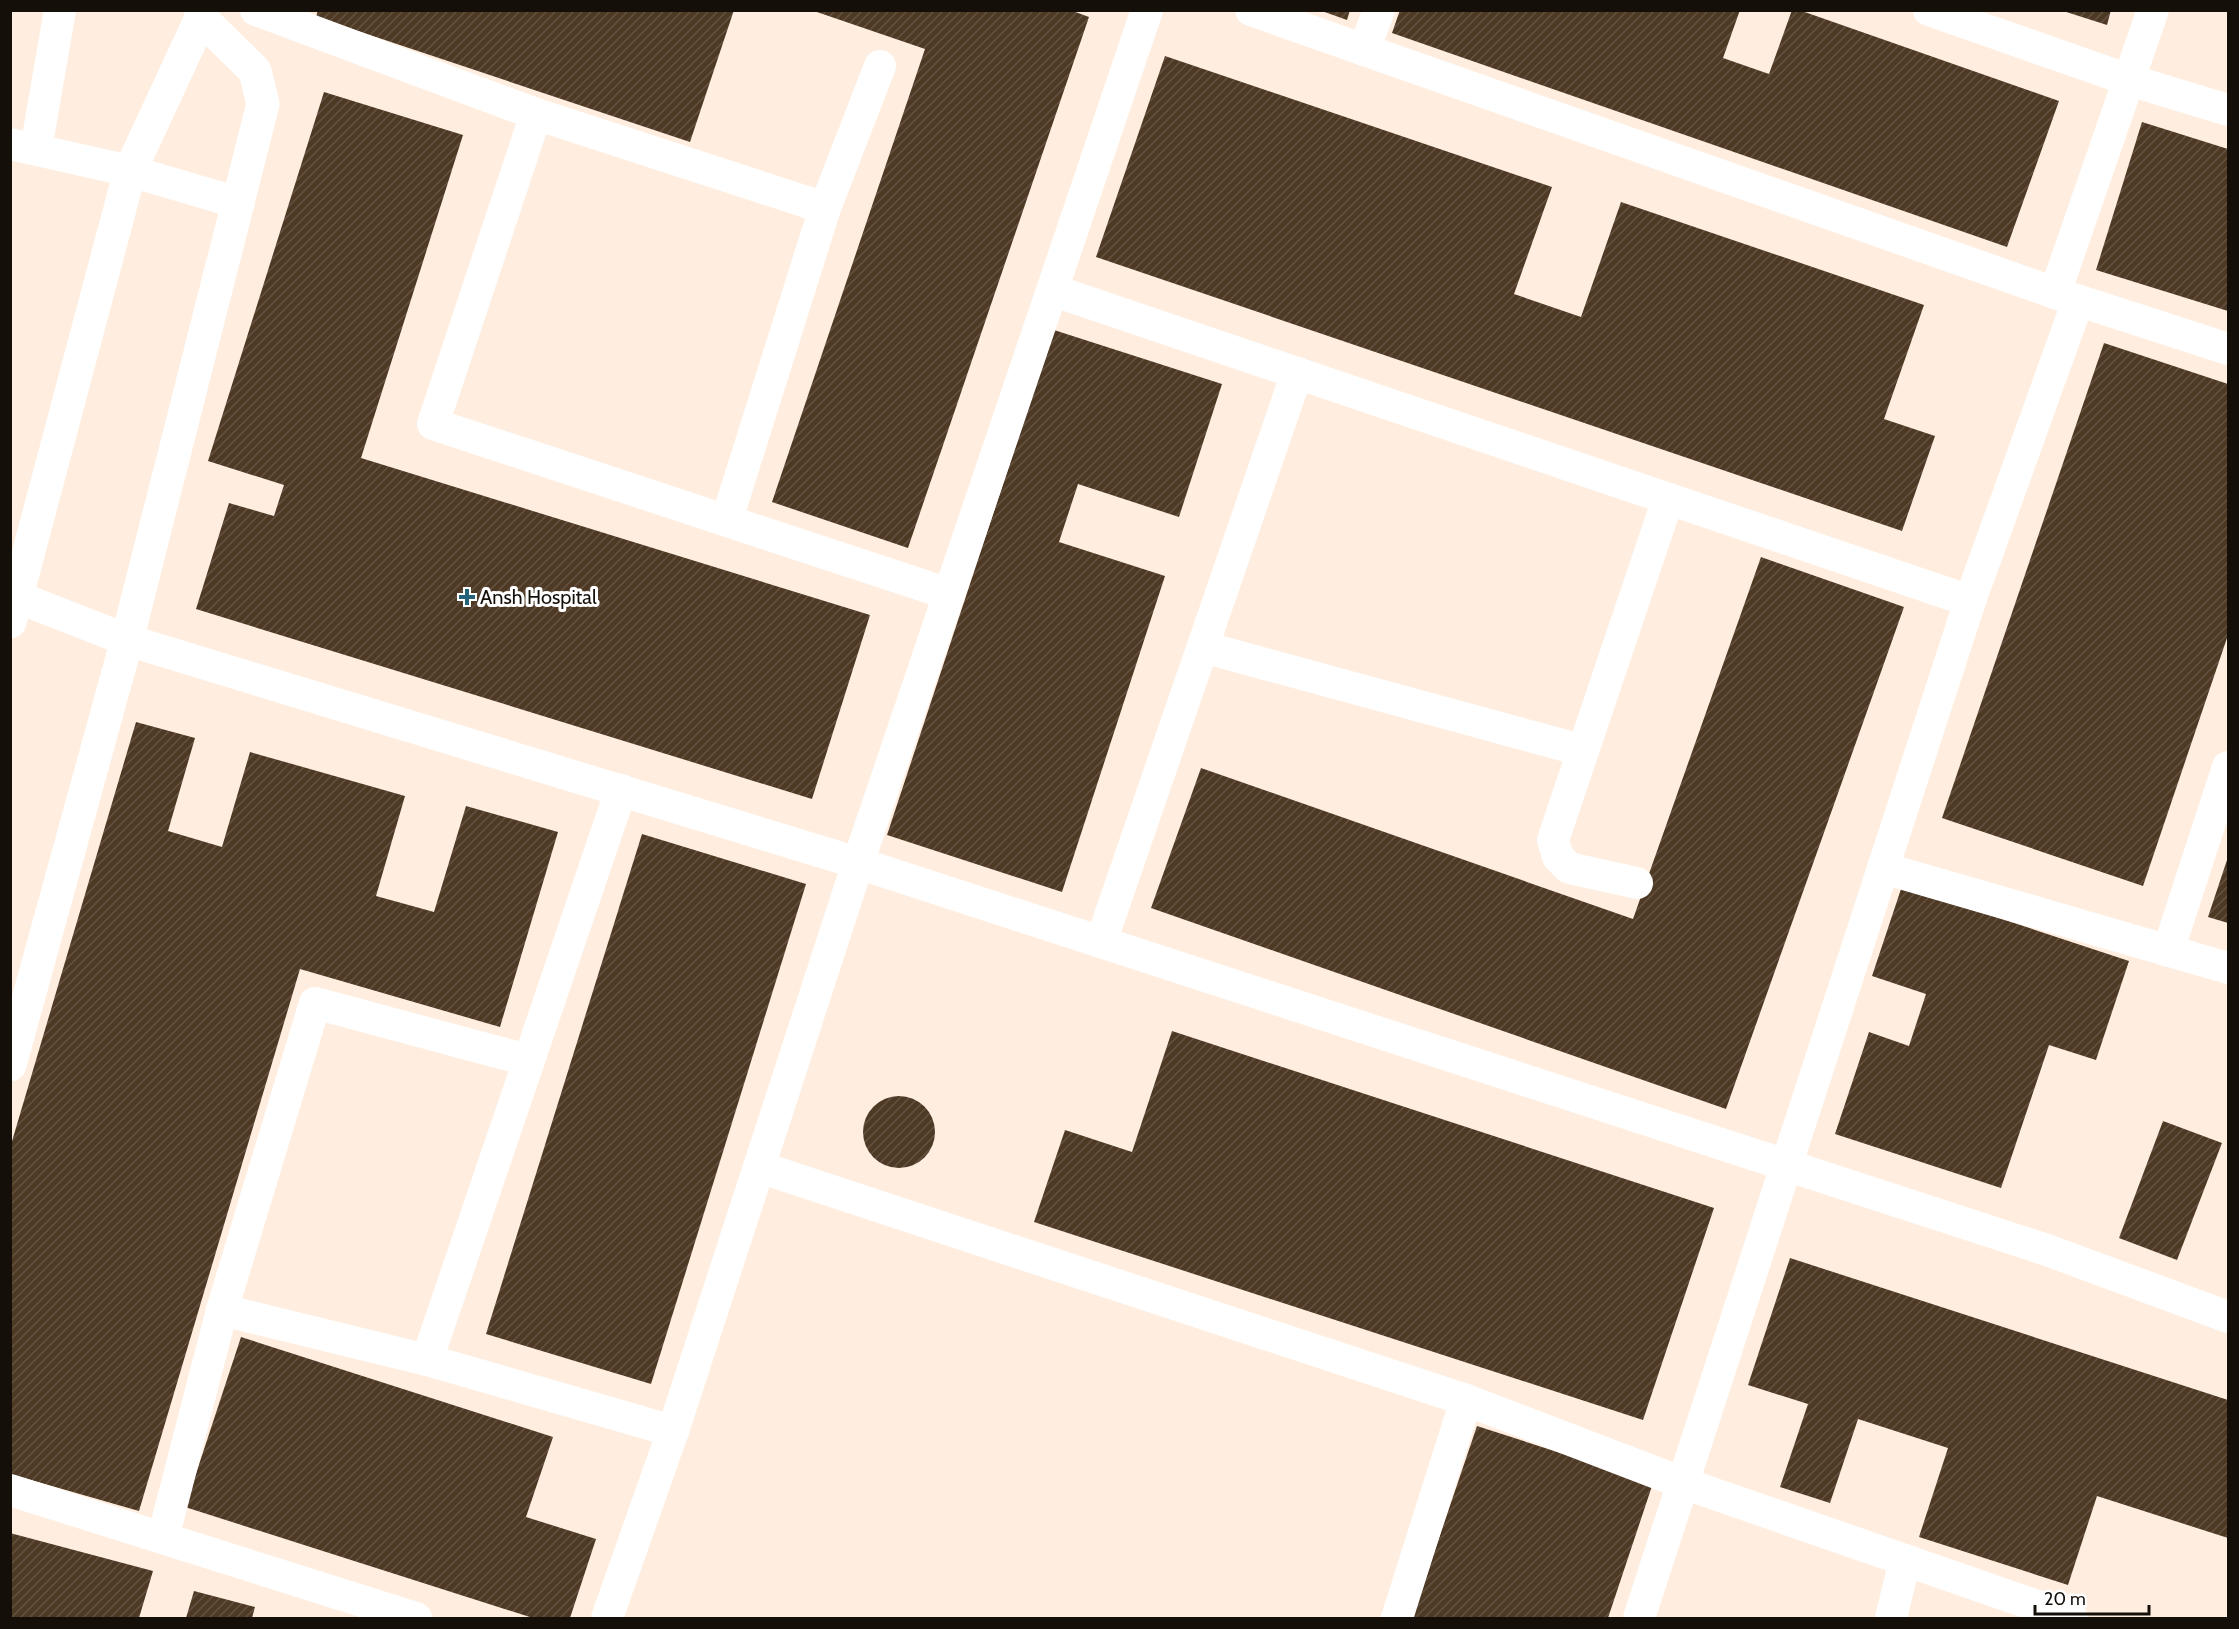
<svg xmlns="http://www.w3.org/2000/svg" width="2239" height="1629" font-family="Cabin,sans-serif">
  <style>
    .building { fill: url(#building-hatch) }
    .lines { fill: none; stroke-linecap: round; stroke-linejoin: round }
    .street { stroke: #fff; stroke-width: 32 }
    .secondary { stroke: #fff; stroke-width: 33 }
    .poi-dot { fill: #236278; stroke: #fff; stroke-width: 2 }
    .labels { text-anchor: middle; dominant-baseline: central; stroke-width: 6; stroke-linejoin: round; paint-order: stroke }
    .poi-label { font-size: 20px; fill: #150f09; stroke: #fff; text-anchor: start }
  </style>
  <defs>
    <pattern id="building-hatch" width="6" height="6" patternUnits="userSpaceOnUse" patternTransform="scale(1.5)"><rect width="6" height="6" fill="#4e3925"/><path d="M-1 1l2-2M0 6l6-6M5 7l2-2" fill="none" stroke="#635242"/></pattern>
  </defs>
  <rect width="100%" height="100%" fill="#ffeedf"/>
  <!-- building -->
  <g class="building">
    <path d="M318,10H734L690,142L316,17Z"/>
    <path d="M811,10H1070L1089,17L908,548L772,502L925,49Z"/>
    <path d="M1319,10H1350L1347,20Z"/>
    <path d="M1400,10H1740L1723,58L1769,74L1792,10H1799L2059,101L2007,247L1392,33Z"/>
    <path d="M2060,10H2111L2107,25Z"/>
    <path d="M1165,56L1552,187L1514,294L1581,317L1621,202L1924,305L1884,419L1935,436L1902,531L1096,257Z"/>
    <path d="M324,92L463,135L361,458L870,615L812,799L196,609L229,503L274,516L284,485L208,461Z"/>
    <path d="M2142,122L2228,149V311L2096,270Z"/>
    <path d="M1054,330L1222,384L1179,517L1078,484L1059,542L1165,576L1062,892L887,835Z"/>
    <path d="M2104,343L2228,384V635L2143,886L1942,818Z"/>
    <path d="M1761,557L1904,607L1726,1109L1151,908L1201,768L1633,919Z"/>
    <path d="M136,722L195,738L168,831L222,847L250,752L405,796L376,896L434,912L466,806L558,832L500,1027L300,969L139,1511L10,1474V1148Z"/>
    <path d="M642,834L806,884L651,1384L486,1334Z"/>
    <path d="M2228,857V923L2208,917Z"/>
    <path d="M1902,886L2129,961L2096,1060L2049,1045L2001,1188L1835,1134L1869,1032L1909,1046L1926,994L1872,976Z"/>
    <path d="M1172,1031L1714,1208L1643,1420L1034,1222L1065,1130L1132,1152Z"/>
    <circle cx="899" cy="1132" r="36"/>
    <path d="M2163,1121L2222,1143L2177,1260L2119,1238Z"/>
    <path d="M1790,1258L2228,1400V1538L2097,1496L2068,1585L1919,1537L1948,1448L1858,1419L1830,1503L1780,1487L1808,1404L1748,1385Z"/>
    <path d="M241,1337L553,1437L526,1517L596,1539L570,1618H533L185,1507Z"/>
    <path d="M1477,1426L1653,1483L1608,1618H1412Z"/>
    <path d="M10,1533L153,1571L139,1618H10Z"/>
    <path d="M194,1591L255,1607L252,1618H186Z"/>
  </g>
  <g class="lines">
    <!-- street -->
    <g class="street">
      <path d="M256,10L536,114L825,208L727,519"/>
      <path d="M1251,10L2055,293L2228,349"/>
      <path d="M1929,10L2129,80L2228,110"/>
      <path d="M1364,50L1379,10"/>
      <path d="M536,114L433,424L949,594"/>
      <path d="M10,144L130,171L239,203"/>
      <path d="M36,149L60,10"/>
      <path d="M825,208L880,66"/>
      <path d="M1052,290L1970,601"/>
      <path d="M2055,293L2153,10"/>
      <path d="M17,597L127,640L858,863L2047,1250L2228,1317"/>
      <path d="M1203,647L1581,750"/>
      <path d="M1883,868L2228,968"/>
      <path d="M1637,883L1569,868L1558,857L1553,840L1668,499"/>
      <path d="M1101,942L1297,373"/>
      <path d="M2168,951L2228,767"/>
      <path d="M759,1167L1466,1400L1683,1483L2072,1618"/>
      <path d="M222,1310L427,1360L673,1431"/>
      <path d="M427,1360L621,790"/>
      <path d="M10,1490L416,1618"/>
      <path d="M163,1538L222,1310L315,1003L527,1060"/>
      <path d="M607,1618L673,1431L858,863L1147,10"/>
      <path d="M1397,1618L1466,1400"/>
      <path d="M1639,1618L1970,601L2078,301"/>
      <path d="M1891,1618L1905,1560"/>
    </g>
    <!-- secondary -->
    <g class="secondary">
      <path d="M10,622L130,171L201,18L200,10"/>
      <path d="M10,1065L127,640L263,104L255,71L201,18"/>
    </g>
  </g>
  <!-- markers -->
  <path class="poi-dot" d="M464 588h6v6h6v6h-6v6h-6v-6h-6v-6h6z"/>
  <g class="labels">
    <!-- poi labels -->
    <g class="poi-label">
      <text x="480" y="597">Ansh Hospital</text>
    </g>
  </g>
  <!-- border -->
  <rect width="2239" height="1629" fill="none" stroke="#150f09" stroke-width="24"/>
  <!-- scale -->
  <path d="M2035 1605v9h114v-9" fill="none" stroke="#150f09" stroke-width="3"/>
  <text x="2044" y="1605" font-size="18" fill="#150f09" stroke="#ffffff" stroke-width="4.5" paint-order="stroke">20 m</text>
</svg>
